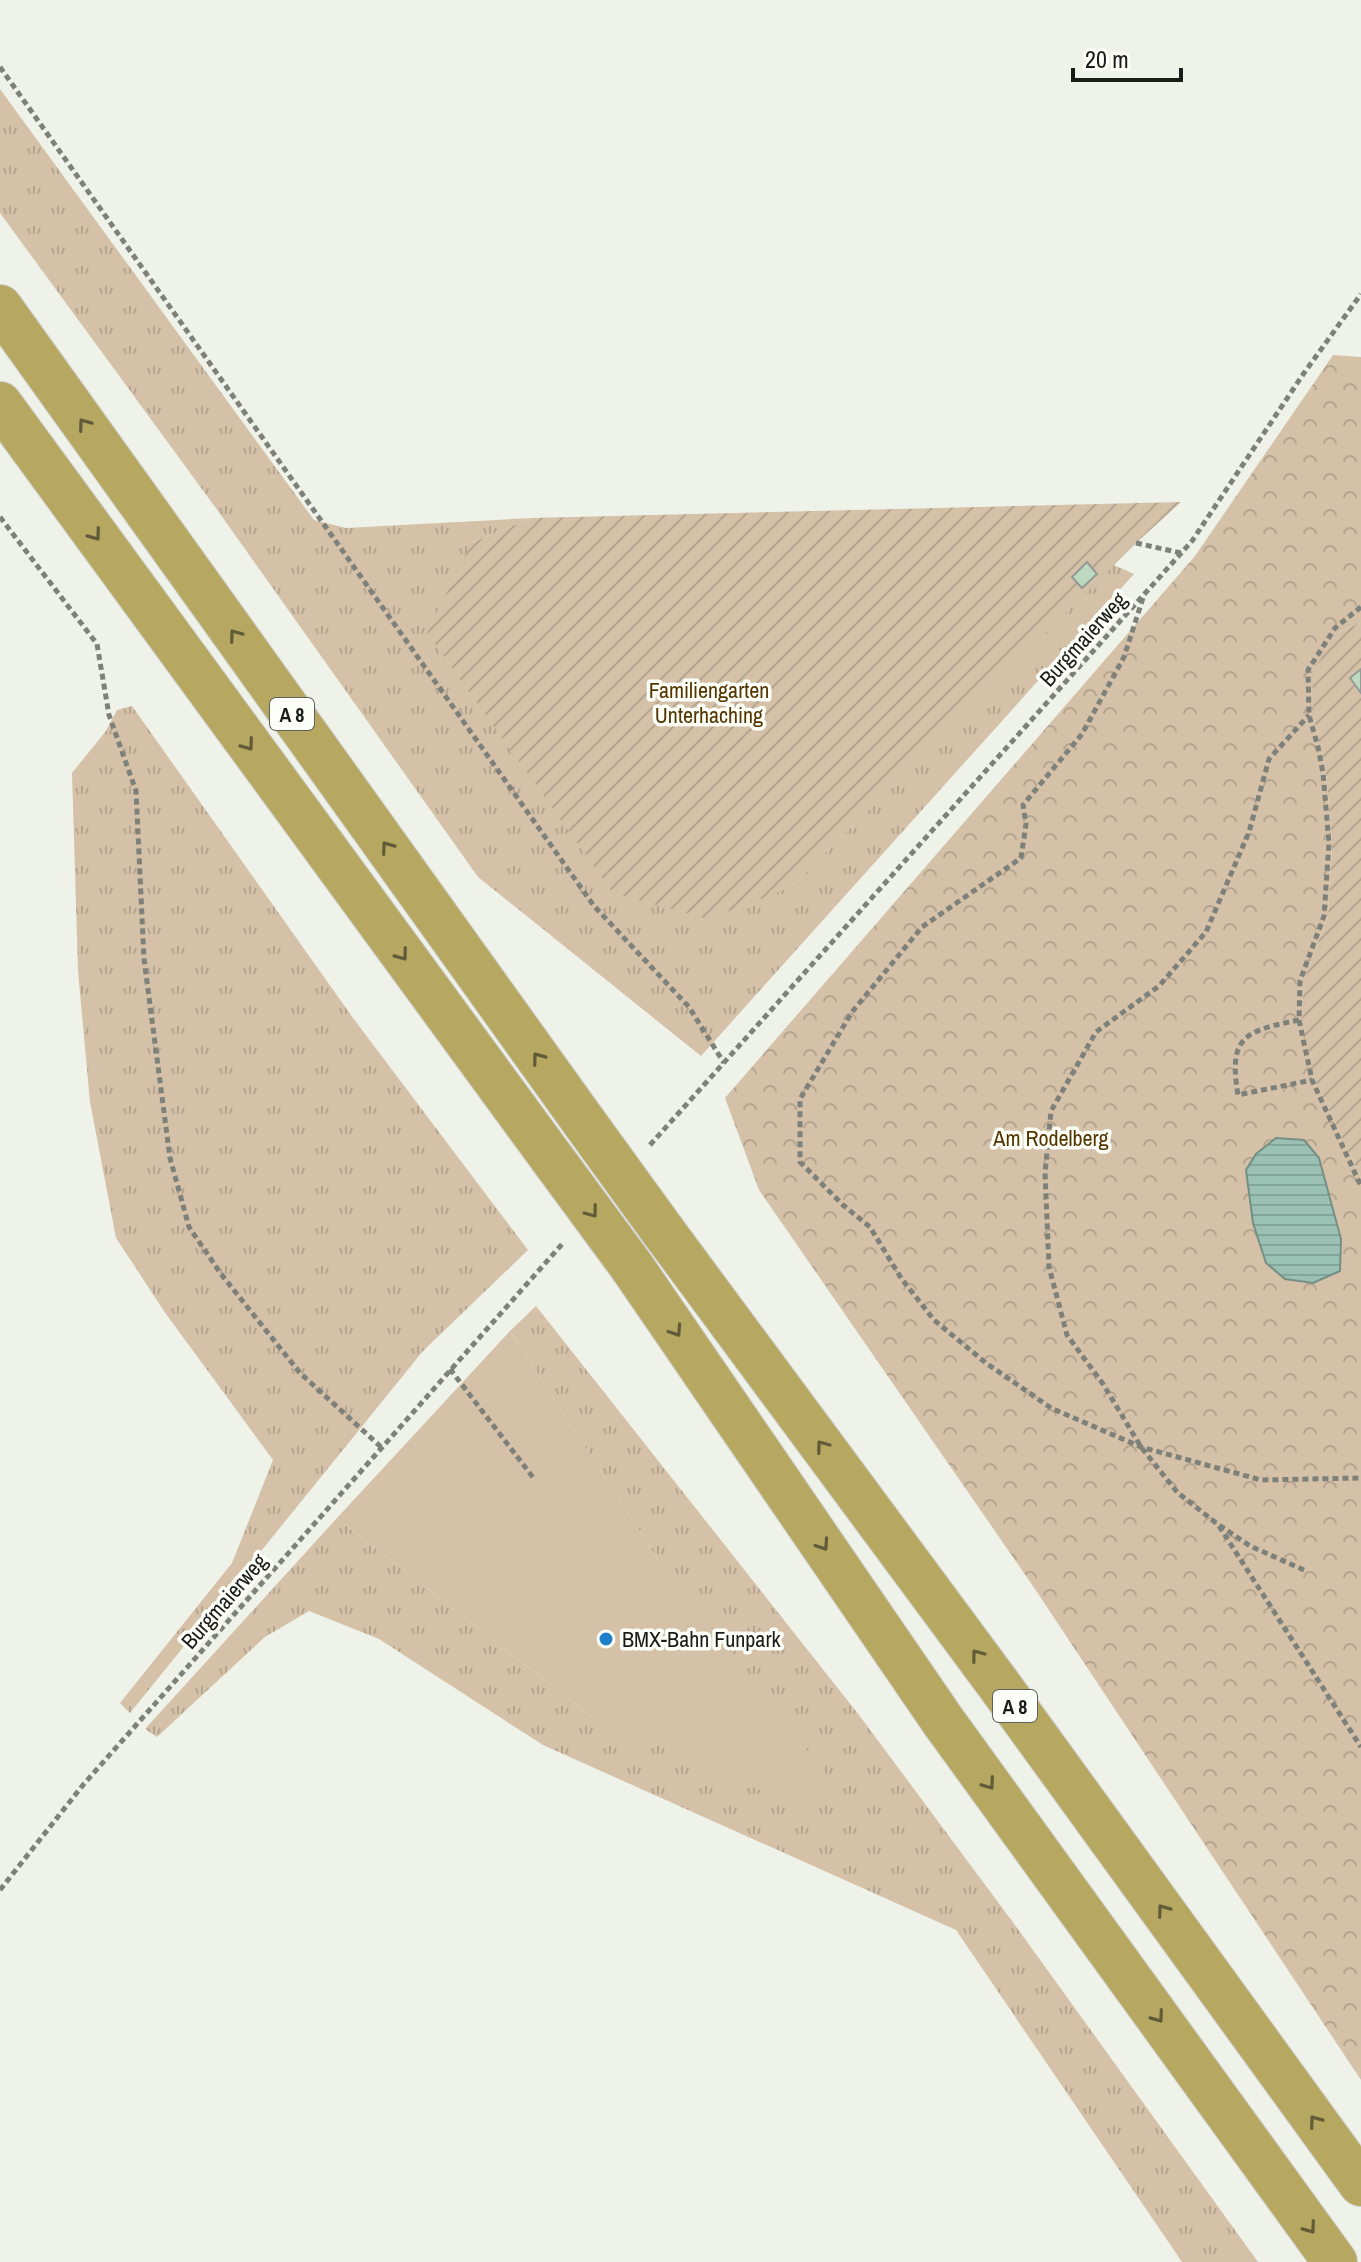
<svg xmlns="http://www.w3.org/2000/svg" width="1361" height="2262" font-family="'Archivo Narrow',sans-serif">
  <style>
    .grass { fill: url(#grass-tufts) }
    .park { fill: url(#park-crowns) }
    .garden { fill: url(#garden-furrows) }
    .pitch { fill: #d4c1a8 }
    .water { fill: url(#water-rules); stroke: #749086; stroke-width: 2 }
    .building { fill: #bddac0; stroke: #949b95; stroke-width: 2 }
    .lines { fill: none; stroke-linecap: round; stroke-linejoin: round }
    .motorway-casing { stroke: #cdcdcc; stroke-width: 46 }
    .path { stroke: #7e807a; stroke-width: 5; stroke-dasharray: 6 4; stroke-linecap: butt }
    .motorway { stroke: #b6a761; stroke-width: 44 }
    .motorway-bridge-casing { stroke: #cdcdcc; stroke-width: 46; stroke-linecap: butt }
    .motorway-bridge { stroke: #b6a761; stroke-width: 44 }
    .oneway { stroke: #615b39 }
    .poi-dot { fill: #1d7eca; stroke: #fcfff8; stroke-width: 3 }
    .labels { text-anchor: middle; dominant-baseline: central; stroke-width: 7; stroke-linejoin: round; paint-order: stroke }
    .shield { fill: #fcfff8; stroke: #5e605c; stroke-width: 2 }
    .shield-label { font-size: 20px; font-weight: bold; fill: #1b1c19 }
    .street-label { font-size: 22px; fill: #1b1c19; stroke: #fcfff8 }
    .park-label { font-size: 22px; fill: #543500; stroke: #fcfff8 }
    .poi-label { font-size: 22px; fill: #1b1c19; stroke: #fcfff8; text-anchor: start }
  </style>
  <defs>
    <pattern id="grass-tufts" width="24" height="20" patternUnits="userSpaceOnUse" patternTransform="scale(2)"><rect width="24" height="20" fill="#d4c1a8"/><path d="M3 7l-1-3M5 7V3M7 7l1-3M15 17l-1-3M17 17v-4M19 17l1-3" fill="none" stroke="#b5a590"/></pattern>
    <pattern id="park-crowns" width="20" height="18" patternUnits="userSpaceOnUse" patternTransform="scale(2)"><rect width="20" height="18" fill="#d4c1a8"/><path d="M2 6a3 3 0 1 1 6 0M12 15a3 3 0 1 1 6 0" fill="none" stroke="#b5a590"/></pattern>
    <pattern id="garden-furrows" width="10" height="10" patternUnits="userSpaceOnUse" patternTransform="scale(2)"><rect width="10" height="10" fill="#d4c1a8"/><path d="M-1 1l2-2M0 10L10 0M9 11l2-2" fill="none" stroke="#b5a590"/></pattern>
    <pattern id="water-rules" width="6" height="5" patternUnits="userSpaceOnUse" patternTransform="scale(2)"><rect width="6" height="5" fill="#9ac1b4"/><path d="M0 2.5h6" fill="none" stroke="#84a59a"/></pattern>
  </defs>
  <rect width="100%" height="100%" fill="#eff2e9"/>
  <!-- grass -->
  <g class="grass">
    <path d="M0,89L314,520L346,528L532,518L471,543L791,887L1114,565L1134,574L701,1056L478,877L218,511L0,213Z"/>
    <path d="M132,706L353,1018L528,1250L423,1351L130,1713L120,1703L232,1563L273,1460L166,1314L116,1238L90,1102L78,971L72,773L106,731L117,710Z"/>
    <path d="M536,1306L859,1715L1012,1921L1258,2262H1182L956,1930L543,1745L379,1639L309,1611L265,1637L157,1737L145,1729L337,1518L592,1717L659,1561L510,1331Z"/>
  </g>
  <!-- park -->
  <path class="park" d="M1333,355L1361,357V622L1340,632L1314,719L1326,775L1332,844L1328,916L1304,979L1315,1080L1361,1178V2080L1035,1589L759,1190L725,1098L1195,556Z"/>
  <!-- garden -->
  <g class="garden">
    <path d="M1181,502L1136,543L791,887L708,919L613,893L427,633L471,543L532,518Z"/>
    <path d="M1361,622V1178L1315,1080L1302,1021L1304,979L1328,916L1332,844L1326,775L1314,719L1312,671L1340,632Z"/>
  </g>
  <!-- pitch -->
  <path class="pitch" d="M510,1331L659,1561L833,1783L828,1802L803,1809L592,1717L337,1518Z"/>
  <!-- water -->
  <path class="water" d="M1276,1138L1304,1140L1319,1158L1341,1239L1340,1271L1313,1283L1285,1279L1266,1263L1253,1223L1246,1170L1256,1154Z"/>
  <!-- building -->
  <g class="building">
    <path d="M1087,562L1097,574L1082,588L1072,577Z"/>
    <path d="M1361,669V693L1350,678Z"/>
  </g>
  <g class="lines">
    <!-- motorway casing -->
    <g class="motorway-casing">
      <g id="motorway">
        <path d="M0,307L584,1122"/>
        <path d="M0,404L551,1157"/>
        <path d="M663,1231L999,1685L1361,2184"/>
        <path d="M632,1267L943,1721L1335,2262"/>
      </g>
    </g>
    <!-- path -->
    <g class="path">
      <path d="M0,67L594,906L689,1007L724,1063"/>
      <path d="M0,517L97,644L109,715L136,791L144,959L170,1158L189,1227L221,1274L300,1373L381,1447"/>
      <path d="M1136,543L1181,553"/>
      <path d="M1143,598L1124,657L1082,734L1023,805L1026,824L1021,858L922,927L852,1012L800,1099V1162L843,1205L870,1227L901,1278L934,1320L986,1363L1051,1408L1141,1447L1261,1480L1361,1478"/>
      <path d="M1361,607L1335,628L1308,670L1309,715L1318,747L1323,773L1329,843L1324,916L1300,981L1299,1020L1312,1080L1361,1186"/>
      <path d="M1299,1020C1245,1031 1228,1036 1238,1095L1312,1080"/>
      <path d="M650,1145L1192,541L1304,373L1361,294"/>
      <path d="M450,1369L535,1480"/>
      <path d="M1219,1526L1361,1747"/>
      <path d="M1304,1570L1250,1546L1216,1523L1177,1492L1141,1447L1103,1384L1067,1335L1049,1267L1045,1173L1051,1111L1096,1032L1159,986L1206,932L1249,832L1269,759L1309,715"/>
      <path d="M0,1890L83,1785L564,1242"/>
    </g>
    <!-- motorway -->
    <use href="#motorway" class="motorway"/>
    <!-- motorway-bridge casing -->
    <g class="motorway-bridge-casing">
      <g id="motorway-bridge">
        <path d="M584,1122L663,1231"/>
        <path d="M551,1157L632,1267"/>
      </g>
    </g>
    <!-- motorway-bridge -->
    <use href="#motorway-bridge" class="motorway-bridge"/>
  </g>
  <!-- one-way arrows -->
  <defs><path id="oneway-chevron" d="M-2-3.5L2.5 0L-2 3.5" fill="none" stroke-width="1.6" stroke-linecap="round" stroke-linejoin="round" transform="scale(2)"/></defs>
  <g class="oneway">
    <use href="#oneway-chevron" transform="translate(84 424) rotate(-126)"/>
    <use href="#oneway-chevron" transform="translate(95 535) rotate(54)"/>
    <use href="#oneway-chevron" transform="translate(235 635) rotate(-126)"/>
    <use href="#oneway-chevron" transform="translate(248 745) rotate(54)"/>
    <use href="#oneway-chevron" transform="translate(387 847) rotate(-126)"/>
    <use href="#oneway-chevron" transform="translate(402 955) rotate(54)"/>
    <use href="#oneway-chevron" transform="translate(538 1058) rotate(-126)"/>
    <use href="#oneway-chevron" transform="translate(592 1212) rotate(53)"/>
    <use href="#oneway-chevron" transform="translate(676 1331) rotate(56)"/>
    <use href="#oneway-chevron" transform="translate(822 1446) rotate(-127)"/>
    <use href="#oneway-chevron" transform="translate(823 1545) rotate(56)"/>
    <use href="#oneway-chevron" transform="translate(977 1655) rotate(-127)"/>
    <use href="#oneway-chevron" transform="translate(989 1784) rotate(54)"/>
    <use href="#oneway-chevron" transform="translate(1163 1910) rotate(-126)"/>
    <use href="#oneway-chevron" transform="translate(1158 2017) rotate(54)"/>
    <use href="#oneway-chevron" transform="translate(1315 2121) rotate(-126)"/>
    <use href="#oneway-chevron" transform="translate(1310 2228) rotate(54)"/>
  </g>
  <!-- markers -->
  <circle class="poi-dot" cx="606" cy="1639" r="8"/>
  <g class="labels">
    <!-- shield labels -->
    <g class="shield">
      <rect x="270" y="698" width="44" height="32" rx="6"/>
      <rect x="993" y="1690" width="44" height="32" rx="6"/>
    </g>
    <g class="shield-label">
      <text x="292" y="714">A 8</text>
      <text x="1015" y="1706">A 8</text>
    </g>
    <!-- street labels -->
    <g class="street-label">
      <text transform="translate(1083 639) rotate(-48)">Burgmaierweg</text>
      <text transform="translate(224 1601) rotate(-49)">Burgmaierweg</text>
    </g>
    <!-- park labels -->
    <g class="park-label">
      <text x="709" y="690">Familiengarten<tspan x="709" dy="25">Unterhaching</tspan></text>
      <text x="1051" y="1138">Am Rodelberg</text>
    </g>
    <!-- poi labels -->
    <g class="poi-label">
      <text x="622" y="1639">BMX-Bahn Funpark</text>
    </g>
  </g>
  <!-- scale -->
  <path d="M1073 68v12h108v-12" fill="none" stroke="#1b1c19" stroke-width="4"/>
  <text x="1085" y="68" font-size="24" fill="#1b1c19" stroke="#fcfff8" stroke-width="6" paint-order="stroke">20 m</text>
</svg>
